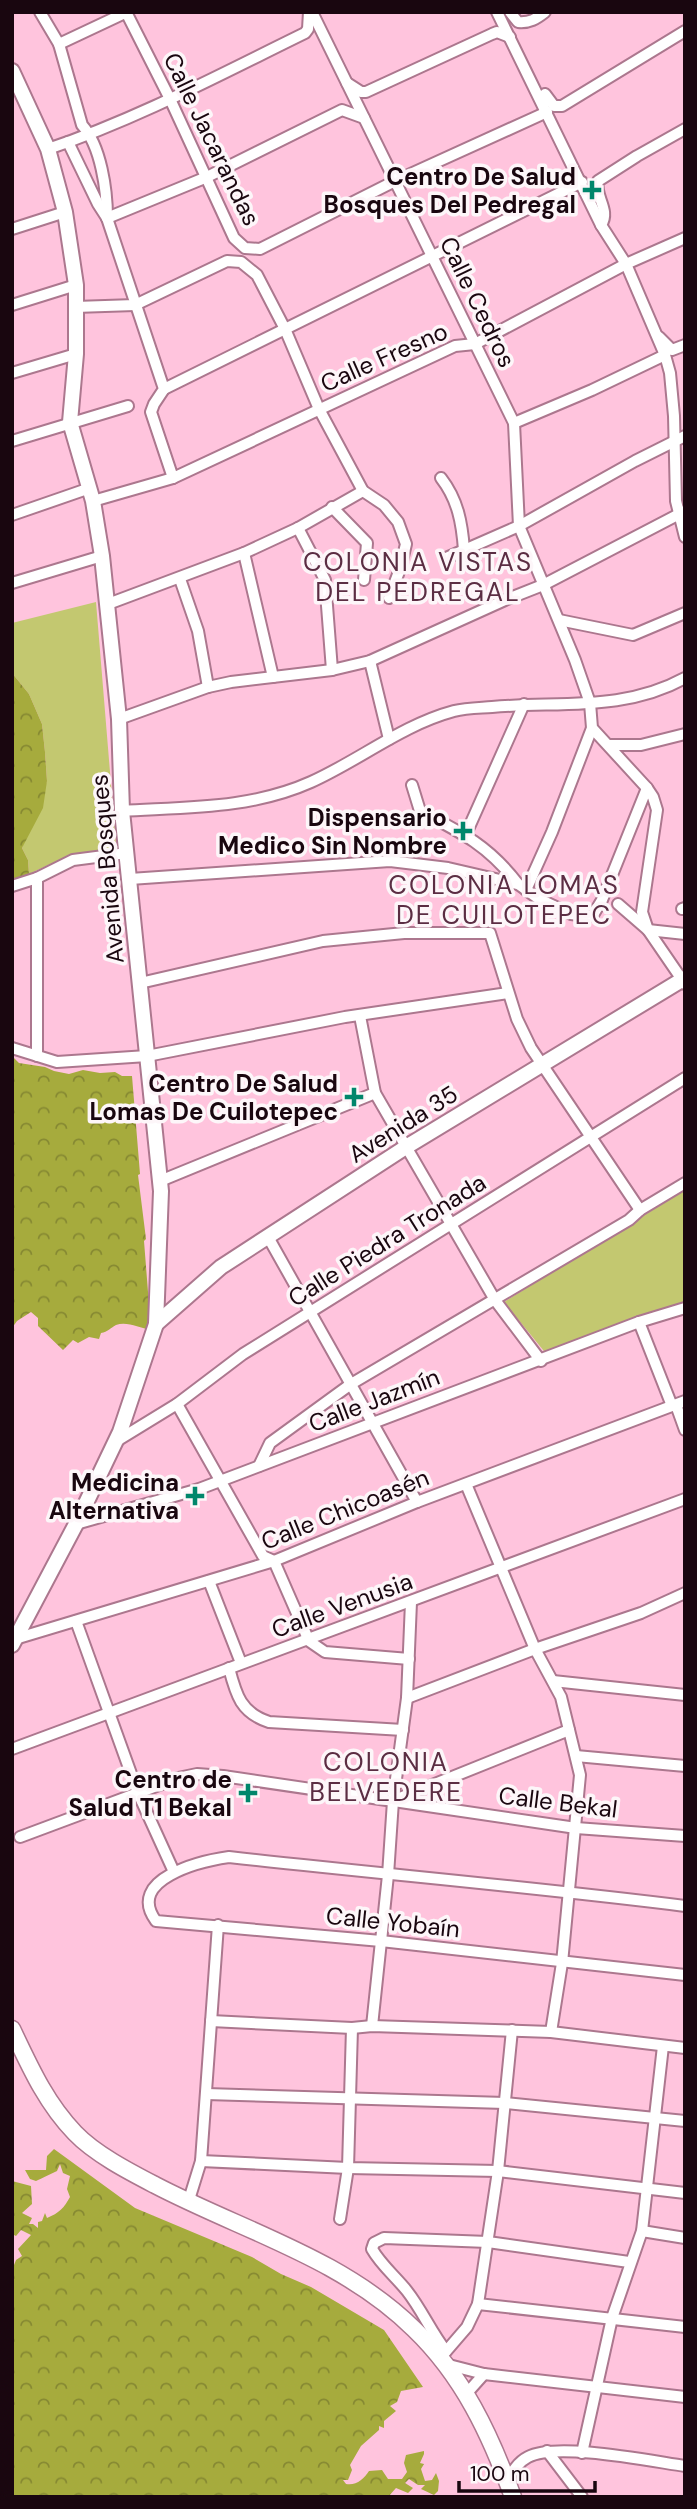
<svg xmlns="http://www.w3.org/2000/svg" width="697" height="2509" font-family="'DM Sans',sans-serif">
  <style>
    .green { fill: #c3c870 }
    .forest { fill: url(#forest-crowns) }
    .lines { fill: none; stroke-linecap: round; stroke-linejoin: round }
    .minor-casing { stroke: #ac778e; stroke-width: 14 }
    .tertiary-casing { stroke: #ac778e; stroke-width: 18 }
    .secondary-casing { stroke: #ac778e; stroke-width: 19 }
    .minor { stroke: #fff; stroke-width: 10 }
    .tertiary { stroke: #fff; stroke-width: 14 }
    .secondary { stroke: #fff; stroke-width: 16 }
    .poi-dot { fill: #00866b; stroke: #fdf6f9; stroke-width: 2.5 }
    .labels { text-anchor: middle; dominant-baseline: central; stroke-width: 7; stroke-linejoin: round; paint-order: stroke }
    .street-label { font-size: 24px; fill: #19060f; stroke: #fdf6f9 }
    .poi-label { font-size: 24px; font-weight: bold; fill: #19060f; stroke: #fdf6f9; text-anchor: end }
    .neighbourhood-label { font-size: 26px; letter-spacing: 2px; fill: #5b2d43; stroke: #fdf6f9 }
  </style>
  <defs>
    <pattern id="forest-crowns" width="20" height="18" patternUnits="userSpaceOnUse" patternTransform="scale(1.75)"><rect width="20" height="18" fill="#a6ab3d"/><path d="M2 6a3 3 0 1 1 6 0M12 15a3 3 0 1 1 6 0" fill="none" stroke="#868932"/></pattern>
  </defs>
  <rect width="100%" height="100%" fill="#ffc4dd"/>
  <!-- green -->
  <g class="green">
    <path d="M96,602L117,857L57,861L29,874L28,860L22,848L47,781L45,752L42,724L29,694L12,673V623Z"/>
    <path d="M685,1190V1301L548,1356L504,1302Z"/>
  </g>
  <!-- forest -->
  <g class="forest">
    <path d="M12,673L29,694L42,724L45,752L47,781L43,808L22,848L28,860L29,874L12,880Z"/>
    <path d="M12,1056L19,1063L45,1067L54,1071L69,1074L83,1070L100,1073L115,1072L122,1076H132L140,1174L138,1175L146,1239L144,1241L151,1330C139,1328 127,1321 116,1325C110,1328 108,1332 101,1333L99,1339L89,1337L78,1343L73,1340L63,1350L38,1326V1318L31,1312L17,1321L12,1328Z"/>
    <path d="M54,2149L135,2208L252,2257L281,2274L311,2287L384,2330L423,2387L401,2391L397,2402L390,2406L396,2411L384,2421V2428L379,2426V2430L361,2446L350,2465L352,2470L348,2480H343L346,2484C356,2486 364,2479 369,2471L382,2470L388,2479H402L407,2472L404,2463L406,2455L424,2451V2454L420,2463L424,2464L421,2469L425,2481L432,2480L436,2473L439,2481L438,2491L434,2495L421,2489L425,2485H418L409,2479L405,2483L413,2488L408,2493L396,2488L388,2497H12V2270L16,2260L22,2256L18,2249L31,2235L21,2230L16,2236L12,2234V2181L31,2186L32,2204L22,2213L32,2218L29,2224H33L38,2228V2222L42,2221L45,2213L47,2218C59,2213 64,2208 70,2197L67,2189L70,2176L63,2173L60,2164L57,2171L36,2181L30,2179L25,2170H46L47,2156Z"/>
  </g>
  <g class="lines">
    <!-- minor casing -->
    <g class="minor-casing">
      <g id="minor">
        <path d="M40,12L59,44L82,125C101,146 107,190 107,218"/>
        <path d="M126,12L170,99L234,238L245,248L260,249L395,181L547,112"/>
        <path d="M312,12L514,423L519,526L575,660L590,703L592,728L647,788L653,797L657,810L642,912L648,930L685,984"/>
        <path d="M497,12L601,225L626,264L665,355L670,373L674,416L676,501L685,537"/>
        <path d="M510,12L518,22C530,23 536,19 545,12"/>
        <path d="M59,44L127,12"/>
        <path d="M347,83L361,92H366L492,34L497,32L510,37"/>
        <path d="M545,94L554,106H562L685,31"/>
        <path d="M68,142L98,204L107,218L164,389L154,404L151,412L173,478"/>
        <path d="M48,149C137,119 221,74 305,33L308,29L309,12"/>
        <path d="M107,218L207,177L342,110L364,118"/>
        <path d="M601,225C611,210 594,196 598,181L637,156L685,129"/>
        <path d="M12,229L65,212"/>
        <path d="M12,305L76,285"/>
        <path d="M75,307L135,305L227,261L241,262L257,275L285,329L319,409L363,491L384,505L398,522L406,544L400,569L389,598"/>
        <path d="M659,337L672,350L685,345"/>
        <path d="M12,373L76,354"/>
        <path d="M164,389L582,182"/>
        <path d="M514,423L592,390L665,355"/>
        <path d="M12,441L128,406"/>
        <path d="M441,478C458,500 462,523 464,550"/>
        <path d="M93,501L173,478L455,346L475,344L626,264L685,238"/>
        <path d="M332,507L367,543L364,580"/>
        <path d="M12,515L90,488"/>
        <path d="M298,528L325,580L332,670"/>
        <path d="M244,553L273,677"/>
        <path d="M446,558L519,526L635,461L685,436"/>
        <path d="M180,579L198,631L208,687"/>
        <path d="M12,583L102,556"/>
        <path d="M108,604L244,553L298,528L363,491"/>
        <path d="M559,620L633,635L685,613"/>
        <path d="M370,661L389,739"/>
        <path d="M119,719L208,687L231,682L332,670L370,661L505,600L543,585L685,511"/>
        <path d="M610,745H641L685,734"/>
        <path d="M412,785L420,811C461,832 489,846 518,884"/>
        <path d="M122,811C187,807 251,809 311,782C360,760 402,725 454,711C466,708 479,708 492,707C558,701 623,712 685,678"/>
        <path d="M466,834L524,704"/>
        <path d="M130,879L390,861L448,868L500,880L518,884L539,899L571,914L586,916L593,915L602,900L647,788"/>
        <path d="M12,886L37,878L73,860L127,853"/>
        <path d="M526,890L552,832L592,728"/>
        <path d="M618,904L648,930L685,934"/>
        <path d="M682,909L685,908"/>
        <path d="M140,983L323,941L404,933H490L517,1019L531,1048L640,1210"/>
        <path d="M360,1016L375,1093L495,1300L541,1361"/>
        <path d="M12,1048L57,1062L147,1056L345,1017L508,993"/>
        <path d="M37,1056V878"/>
        <path d="M160,1181L375,1093"/>
        <path d="M268,1237L417,1502"/>
        <path d="M639,1322L672,1406"/>
        <path d="M177,1404L263,1556L274,1561L309,1641L325,1652L409,1659"/>
        <path d="M676,1405L685,1430"/>
        <path d="M115,1442L177,1404L243,1354L685,1078"/>
        <path d="M259,1466L270,1443L351,1384L629,1220L640,1210L685,1183"/>
        <path d="M466,1484L535,1649L561,1697L580,1775L562,1963L551,2032"/>
        <path d="M76,1524L199,1489L639,1322L685,1308"/>
        <path d="M209,1581L241,1663"/>
        <path d="M76,1621L138,1793L174,1872"/>
        <path d="M15,1639L274,1561L417,1502L685,1401"/>
        <path d="M229,1668C236,1695 241,1713 269,1722L403,1730"/>
        <path d="M553,1681L685,1695"/>
        <path d="M407,1698L535,1649L641,1613L685,1593"/>
        <path d="M12,1749L685,1499"/>
        <path d="M576,1756L685,1766"/>
        <path d="M395,1800L569,1730"/>
        <path d="M20,1837L178,1778L197,1774L223,1776L576,1828L685,1836"/>
        <path d="M685,1906C533,1887 381,1874 229,1857C201,1861 125,1879 156,1921L381,1941L685,1975"/>
        <path d="M211,2021L352,2028L372,2026L551,2032L685,2048"/>
        <path d="M372,2026L388,1875L393,1801L407,1698L411,1602"/>
        <path d="M206,2094L505,2103L685,2121"/>
        <path d="M201,2161L348,2168L498,2171L685,2193"/>
        <path d="M188,2203L201,2161L218,1925"/>
        <path d="M340,2219L348,2168L352,2028"/>
        <path d="M642,2231L685,2238"/>
        <path d="M478,2304L685,2327"/>
        <path d="M446,2351C431,2332 422,2310 407,2291C396,2277 381,2265 372,2249L374,2243L384,2238L488,2242L629,2262"/>
        <path d="M442,2356L467,2327L478,2304L498,2171L512,2030"/>
        <path d="M445,2364L484,2374L685,2397"/>
        <path d="M467,2393L484,2374"/>
        <path d="M547,2451L582,2497"/>
        <path d="M582,2453L612,2318L642,2231L663,2046"/>
        <path d="M507,2481C512,2472 518,2462 528,2457C557,2442 650,2461 685,2466"/>
      </g>
    </g>
    <!-- tertiary casing -->
    <g class="tertiary-casing">
      <g id="tertiary">
        <path d="M12,71L48,149L65,212L76,285V354L70,422L93,501L102,556L119,719L122,811L161,1191L156,1324L120,1432L76,1524L12,1645"/>
        <path d="M156,1324L221,1267L406,1147L685,978"/>
      </g>
    </g>
    <!-- secondary casing -->
    <g class="secondary-casing">
      <path id="secondary" d="M12,2029C30,2067 46,2103 75,2133C95,2154 130,2172 155,2185C243,2231 342,2258 414,2329C463,2376 490,2434 513,2497"/>
    </g>
    <!-- minor -->
    <use href="#minor" class="minor"/>
    <!-- tertiary -->
    <use href="#tertiary" class="tertiary"/>
    <!-- secondary -->
    <use href="#secondary" class="secondary"/>
  </g>
  <!-- markers -->
  <g class="poi-dot">
    <path d="M588.5 179.5h7v7h7v7h-7v7h-7v-7h-7v-7h7z"/>
    <path d="M459.5 820.5h7v7h7v7h-7v7h-7v-7h-7v-7h7z"/>
    <path d="M350.5 1086.5h7v7h7v7h-7v7h-7v-7h-7v-7h7z"/>
    <path d="M191.5 1485.5h7v7h7v7h-7v7h-7v-7h-7v-7h7z"/>
    <path d="M244.5 1782.5h7v7h7v7h-7v7h-7v-7h-7v-7h7z"/>
  </g>
  <g class="labels">
    <!-- street labels -->
    <g class="street-label">
      <text transform="translate(212 139) rotate(64)">Calle Jacarandas</text>
      <text transform="translate(478 302) rotate(64)">Calle Cedros</text>
      <text transform="translate(384 357) rotate(-24)">Calle Fresno</text>
      <text transform="translate(107 869) rotate(-95)">Avenida Bosques</text>
      <text transform="translate(403 1124) rotate(-32)">Avenida 35</text>
      <text transform="translate(387 1240) rotate(-32)">Calle Piedra Tronada</text>
      <text transform="translate(374 1400) rotate(-21)">Calle Jazmín</text>
      <text transform="translate(345 1509) rotate(-22)">Calle Chicoasén</text>
      <text transform="translate(342 1605) rotate(-20)">Calle Venusia</text>
      <text transform="translate(558 1802) rotate(7)">Calle Bekal</text>
      <text transform="translate(393 1922) rotate(6)">Calle Yobaín</text>
    </g>
    <!-- poi labels -->
    <g class="poi-label">
      <text x="576" y="176">Centro De Salud<tspan x="576" dy="28">Bosques Del Pedregal</tspan></text>
      <text x="447" y="817">Dispensario<tspan x="447" dy="28">Medico Sin Nombre</tspan></text>
      <text x="338" y="1083">Centro De Salud<tspan x="338" dy="28">Lomas De Cuilotepec</tspan></text>
      <text x="179" y="1482">Medicina<tspan x="179" dy="28">Alternativa</tspan></text>
      <text x="232" y="1779">Centro de<tspan x="232" dy="28">Salud T1 Bekal</tspan></text>
    </g>
    <!-- neighbourhood labels -->
    <g class="neighbourhood-label">
      <text x="418" y="562">COLONIA VISTAS<tspan x="418" dy="30">DEL PEDREGAL</tspan></text>
      <text x="504" y="885">COLONIA LOMAS<tspan x="504" dy="30">DE CUILOTEPEC</tspan></text>
      <text x="386" y="1762">COLONIA<tspan x="386" dy="30">BELVEDERE</tspan></text>
    </g>
  </g>
  <!-- border -->
  <rect width="697" height="2509" fill="none" stroke="#19060f" stroke-width="28"/>
  <!-- scale -->
  <path d="M459 2481v10h136v-10" fill="none" stroke="#19060f" stroke-width="3.5"/>
  <text x="470" y="2481" font-size="21" fill="#19060f" stroke="#fdf6f9" stroke-width="5" paint-order="stroke">100 m</text>
</svg>
